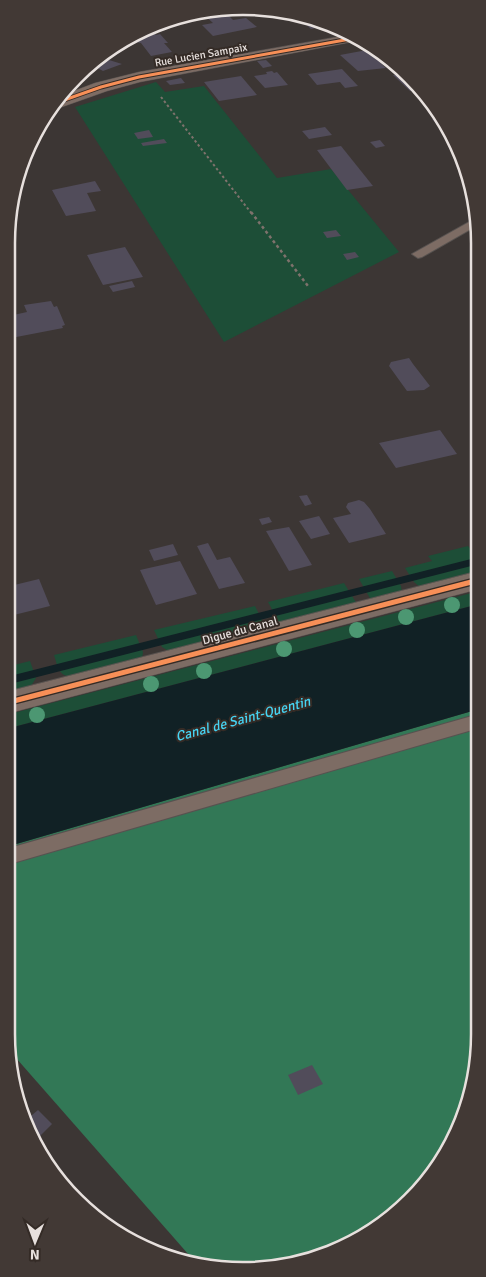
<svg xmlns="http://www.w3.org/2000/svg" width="486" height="1277" font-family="Signika,sans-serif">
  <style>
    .green { fill: #1d4e37 }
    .forest { fill: #327856 }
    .water { fill: #112125 }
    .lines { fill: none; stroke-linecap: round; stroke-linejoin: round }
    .stream { fill: #112125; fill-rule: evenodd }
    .building { fill: #514c5a }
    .service-casing { stroke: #575250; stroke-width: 2 }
    .minor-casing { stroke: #575250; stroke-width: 1 }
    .path-far1 { stroke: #7e726c; stroke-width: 2; stroke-dasharray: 2.5 2.5; stroke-linecap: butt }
    .path { stroke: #7e726c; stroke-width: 2.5; stroke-dasharray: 3 3; stroke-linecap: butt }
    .service { fill: #7d6c64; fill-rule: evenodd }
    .minor { fill: #7d6c64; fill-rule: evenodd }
    .cycleway-far1-casing { stroke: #342b26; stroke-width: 5 }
    .cycleway-casing { stroke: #342b26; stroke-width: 8 }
    .cycleway-far1 { stroke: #f78f57; stroke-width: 3 }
    .cycleway { stroke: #f78f57; stroke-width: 5 }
    .tree { fill: #4c9772 }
    .labels { text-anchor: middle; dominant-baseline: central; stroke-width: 4; stroke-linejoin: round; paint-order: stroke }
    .far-street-label { font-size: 11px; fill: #e7e0dd; stroke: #342b26 }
    .street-label { font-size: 12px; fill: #e7e0dd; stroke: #342b26 }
    .water-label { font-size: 14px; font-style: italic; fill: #46d4f3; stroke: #342b26 }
    .rim { fill: none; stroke: #e7e0dd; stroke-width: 2.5 }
  </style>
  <rect width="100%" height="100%" fill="#3c3634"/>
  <!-- green -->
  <g class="green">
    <path d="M156,82L165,92L204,86L277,178L331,169L399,252L224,342L75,107Z"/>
    <path d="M468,546L479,560V573L421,588L414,582L405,568L432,561L428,556Z"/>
    <path d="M392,571L401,586L402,592L371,600L359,579Z"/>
    <path d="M344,583L357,604L280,624L268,602Z"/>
    <path d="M479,591V604L6,729V715Z"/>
    <path d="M255,606L266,628L170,652L162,647L154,630Z"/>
    <path d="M136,635L143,652L142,659L71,677C58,675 58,667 54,655Z"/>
    <path d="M30,661L36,678L31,686L6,695V667Z"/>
  </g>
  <!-- forest -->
  <path class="forest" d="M479,709L480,1034L472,1096L431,1178L374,1231L289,1266L212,1269L196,1263L9,1050L6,1034V847Z"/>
  <!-- water -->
  <path class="water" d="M479,604V709L6,847V729Z"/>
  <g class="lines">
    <!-- stream -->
    <path class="stream" d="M479,557V564L6,685V677Z"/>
  </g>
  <!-- building -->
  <g class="building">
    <path d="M211,9L216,14L225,12L233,20L246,18L257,27L213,36L202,25L213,23L201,12Z"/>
    <path d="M281,13L305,14L329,25L311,29L294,14L284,16Z"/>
    <path d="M153,31L156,35L160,34L168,43H164L172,52L151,56L141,43L136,42L131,36Z"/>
    <path d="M367,50L386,68L358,71L340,55Z"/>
    <path d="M109,60L122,64L103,71L94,66Z"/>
    <path d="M266,60L272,66L263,68L257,61Z"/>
    <path d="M342,69L358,86L345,88L340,82L317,85L308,74Z"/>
    <path d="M272,71L274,73L277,72L288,85L265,88L254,76L267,74L266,72Z"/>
    <path d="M405,73L421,87L419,88L420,89L410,91L393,75Z"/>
    <path d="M241,76L257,95L219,101L204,82Z"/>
    <path d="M181,78L185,83L170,85L166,81Z"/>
    <path d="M439,118L447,125L451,132L446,133L432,119Z"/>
    <path d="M325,127L332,135L309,139L302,131Z"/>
    <path d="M149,130L153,137L138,139L134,133Z"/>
    <path d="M164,139L167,143L143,146L141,143Z"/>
    <path d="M380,140L385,146L376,148L370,142Z"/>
    <path d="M341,146L373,186L347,190L317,150Z"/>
    <path d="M95,181L101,191L87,193L96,211L66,216L52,190Z"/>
    <path d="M336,230L341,236L327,238L323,232Z"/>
    <path d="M125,247L143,277L103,285L87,255Z"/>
    <path d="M355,252L359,257L347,260L343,254Z"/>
    <path d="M132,281L135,287L113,292L109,286Z"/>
    <path d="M51,301L54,307L57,306L65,325L62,326L63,328L6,339V310L9,316L27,312L24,305Z"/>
    <path d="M409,358L413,364L430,386L424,390L407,391L389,366L391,362Z"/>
    <path d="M440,430L457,454L396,468L379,443Z"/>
    <path d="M11,485L16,496L6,498V486Z"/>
    <path d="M307,495L312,504L305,506L299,496Z"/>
    <path d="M359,500L364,502L370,509L386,534L349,543L333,518L351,514L346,507L348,503Z"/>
    <path d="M319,516L330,534L311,539L299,521Z"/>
    <path d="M269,517L272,522L262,525L259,519Z"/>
    <path d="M289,527L312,565L289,571L266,531Z"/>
    <path d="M208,543L217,560L230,557L245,583L219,589L197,546Z"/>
    <path d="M173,544L178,555L154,561L149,550Z"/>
    <path d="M180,561L197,594L156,605L140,570Z"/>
    <path d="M39,579L50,606L6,617V587Z"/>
    <path d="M312,1065L323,1084L298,1095L288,1075Z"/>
    <path d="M38,1110L52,1124L36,1140L25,1121Z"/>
  </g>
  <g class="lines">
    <!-- service casing -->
    <g class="service-casing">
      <g id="service">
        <path d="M478,217V225L422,257L418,258L412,254Z"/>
        <path d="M479,714V728L6,865V849Z"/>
      </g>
    </g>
    <!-- minor casing -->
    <g class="minor-casing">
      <g id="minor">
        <path d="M349,35L362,40L140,82L107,91L59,108H50L58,97L95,83L139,72Z"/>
        <path d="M479,571V589L6,714V692Z"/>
      </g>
    </g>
    <!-- path-far1 -->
    <path class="path-far1" d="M161,97L252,214"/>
    <!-- path -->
    <path class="path" d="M251,212L308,286"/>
    <!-- service -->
    <use href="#service" class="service"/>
    <!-- minor -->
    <use href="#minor" class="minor"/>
    <!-- cycleway-far1 casing -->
    <g class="cycleway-far1-casing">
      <path id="cycleway-far1" d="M53,104L101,87L139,77L356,38"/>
    </g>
    <!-- cycleway casing -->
    <g class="cycleway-casing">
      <path id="cycleway" d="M6,703L479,580"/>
    </g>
    <!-- cycleway-far1 -->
    <use href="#cycleway-far1" class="cycleway-far1"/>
    <!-- cycleway -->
    <use href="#cycleway" class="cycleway"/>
  </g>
  <!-- trees -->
  <g class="tree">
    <circle cx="452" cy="605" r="8"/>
    <circle cx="406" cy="617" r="8"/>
    <circle cx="357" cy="630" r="8"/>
    <circle cx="284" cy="649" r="8"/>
    <circle cx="204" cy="671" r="8"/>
    <circle cx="151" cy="684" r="8"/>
    <circle cx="37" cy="715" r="8"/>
  </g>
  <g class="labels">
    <!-- far-street labels -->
    <g class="far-street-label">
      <text transform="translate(201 55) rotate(-10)">Rue Lucien Sampaix</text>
    </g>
    <!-- street labels -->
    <g class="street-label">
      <text transform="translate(240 631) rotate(-15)">Digue du Canal</text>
    </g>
    <!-- water labels -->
    <g class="water-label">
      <text transform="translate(243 719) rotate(-15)">Canal de Saint-Quentin</text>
    </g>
  </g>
  <!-- crop -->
  <path d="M0 0H486V1277H0ZM243 15H243A228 228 0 0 1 471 243V1034A228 228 0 0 1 243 1262H243A228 228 0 0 1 15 1034V243A228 228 0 0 1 243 15Z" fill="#423935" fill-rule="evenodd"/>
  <path class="rim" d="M243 15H243A228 228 0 0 1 471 243V1034A228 228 0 0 1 243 1262H243A228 228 0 0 1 15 1034V243A228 228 0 0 1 243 15Z"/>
  <!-- north arrow -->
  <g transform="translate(35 1242) rotate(181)" stroke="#342b26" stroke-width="4" paint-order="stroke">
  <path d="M0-4L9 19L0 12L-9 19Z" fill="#e7e0dd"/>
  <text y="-8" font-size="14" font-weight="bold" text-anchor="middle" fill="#e7e0dd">N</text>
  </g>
</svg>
